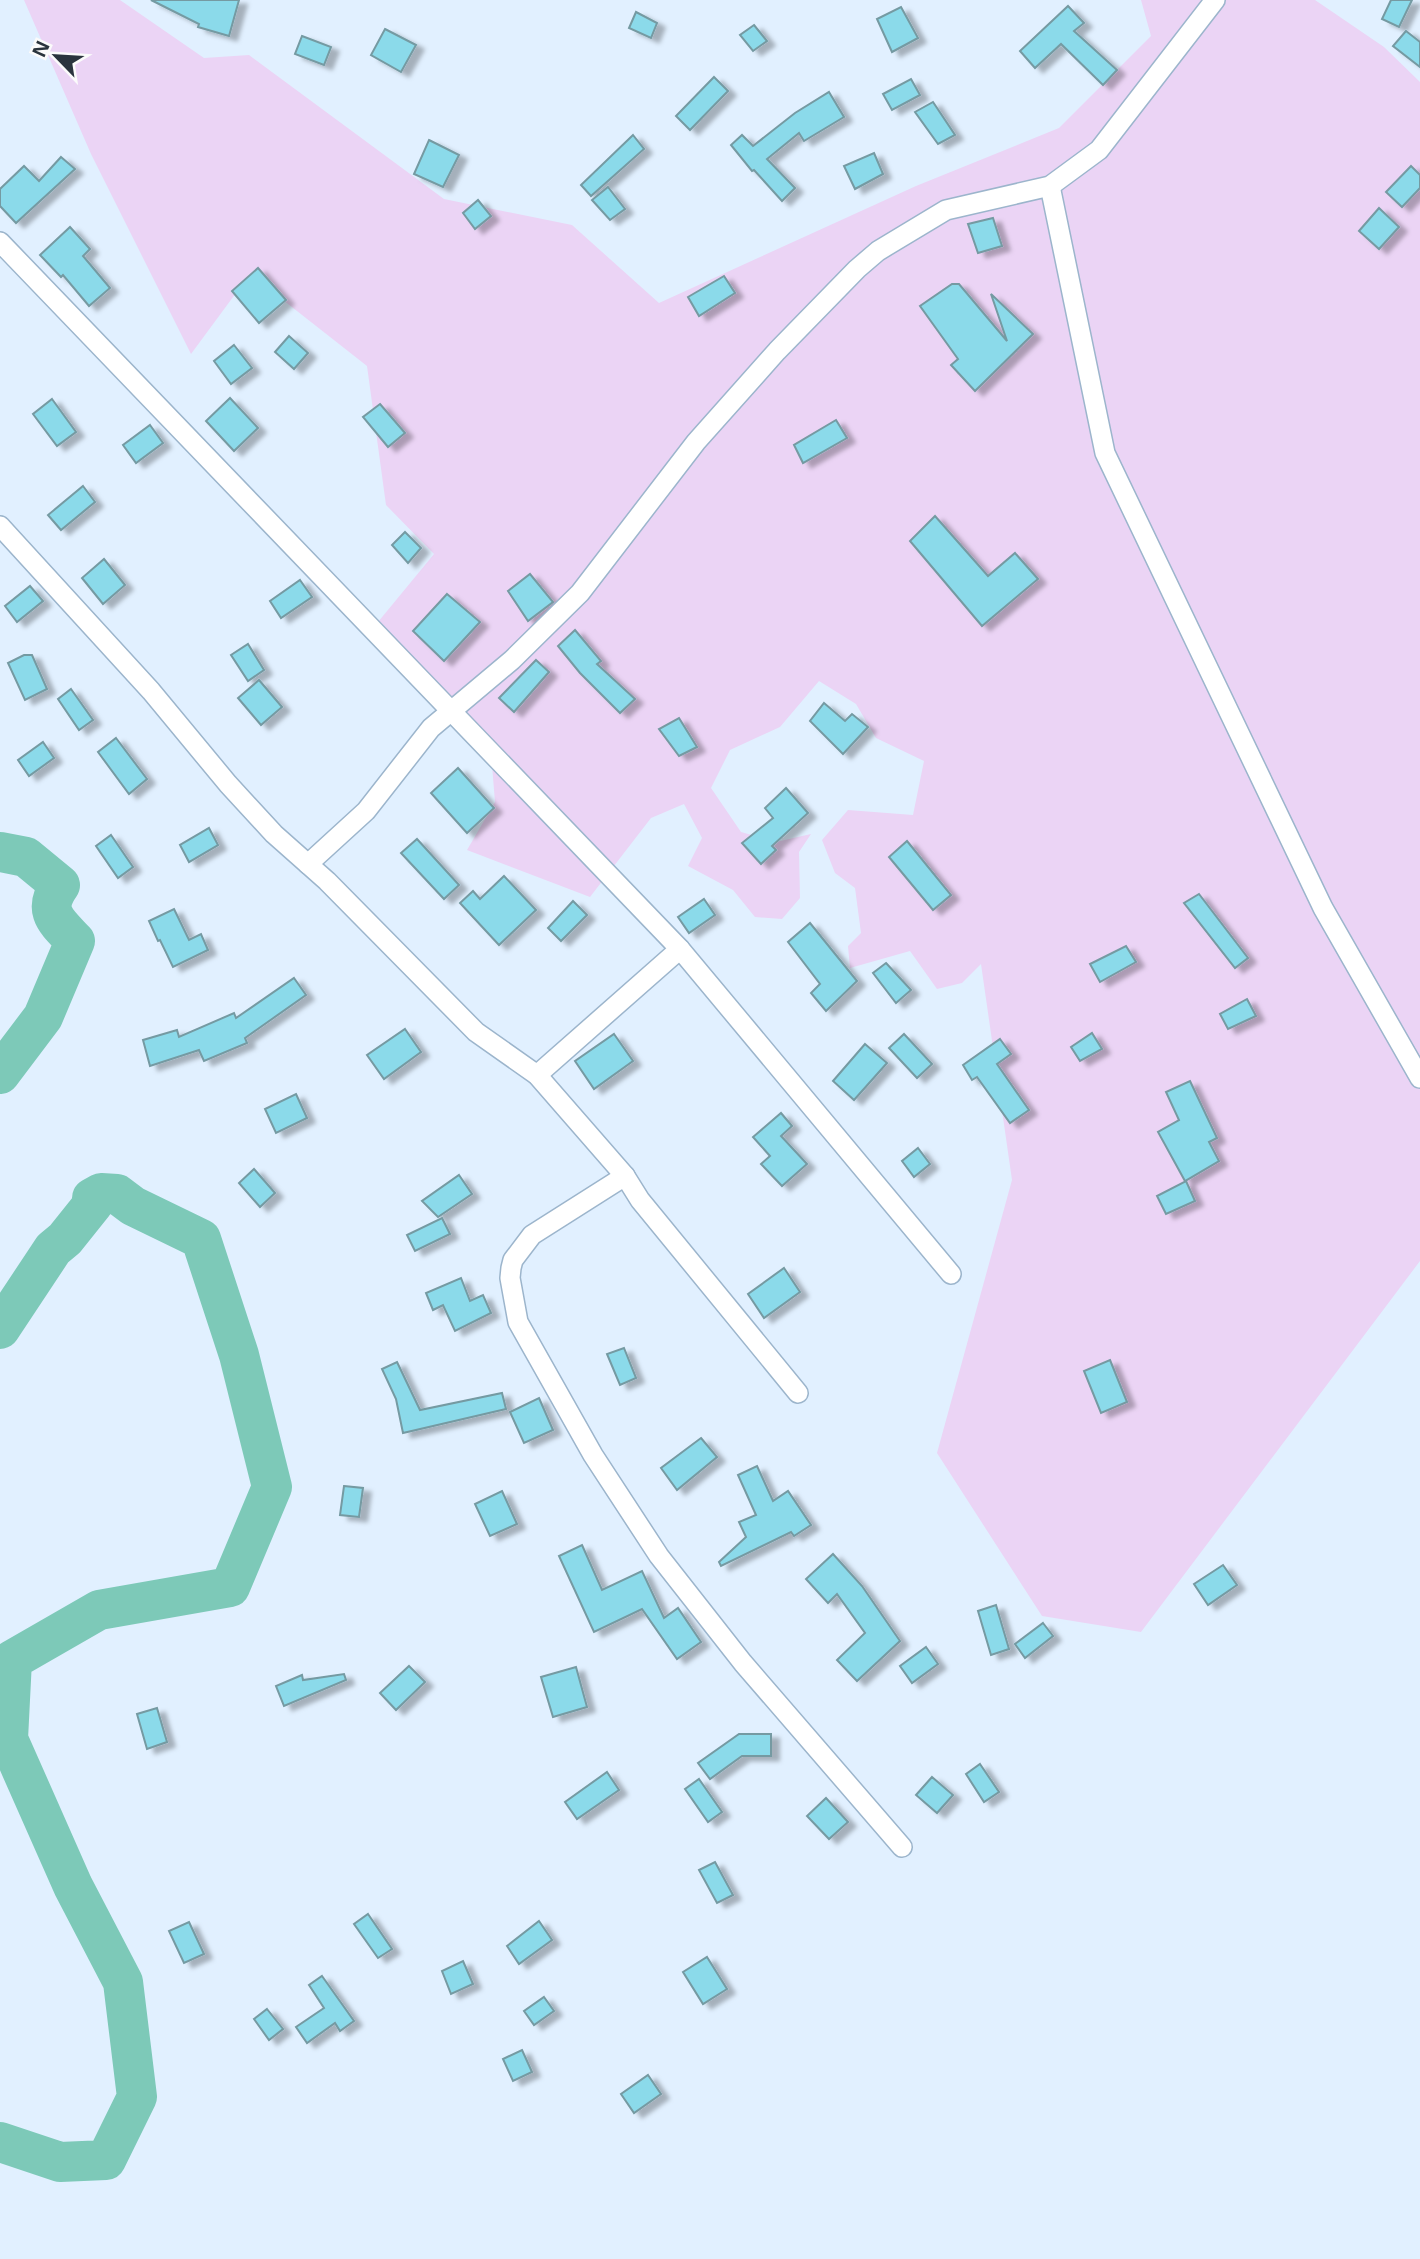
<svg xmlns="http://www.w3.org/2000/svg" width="1420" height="2259" font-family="'Open Sans',sans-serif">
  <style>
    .green { fill: #ebd4f5 }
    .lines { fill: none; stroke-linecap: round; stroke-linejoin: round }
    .river { stroke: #7dc9b8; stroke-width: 40 }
    .building { fill: #8bdaea; stroke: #759aa2; stroke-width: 2; filter: url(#shadow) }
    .street-casing { stroke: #9cb5cc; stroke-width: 22 }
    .street { stroke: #fff; stroke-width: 19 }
  </style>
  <defs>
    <filter id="shadow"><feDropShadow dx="8" dy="4.5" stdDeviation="2" flood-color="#0004"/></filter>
  </defs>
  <rect width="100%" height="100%" fill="#e1f0ff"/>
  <!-- green -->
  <path class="green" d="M24,0H120L204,58L249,55L444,199L572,225L659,303L916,186L1059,128L1151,36L1141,0H1315L1384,47L1420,82V1261L1141,1632L1042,1616L937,1453L1012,1180L981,964L962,983L937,989L910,951L850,968L848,946L861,933L855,888L835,873L822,840L848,810L913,815L924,761L876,738L856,704L819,681L780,727L730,750L711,788L741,832L776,842L811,834L799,852L800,898L782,919L755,917L733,890L688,866L702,838L684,804L651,818L590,897L467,850L495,802L490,740L378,622L434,554L386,505L367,366L250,274L191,354L91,154Z"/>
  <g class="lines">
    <!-- river -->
    <g class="river">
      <path d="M0,852L26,857L60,885C42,911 56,921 75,941L43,1017L0,1074"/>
      <path d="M0,1329L53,1249L65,1239L93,1204L92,1198L101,1193L117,1194L133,1206L201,1239L239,1355L272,1487L230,1587L99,1610L12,1660L8,1739L73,1886L123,1982L137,2097L106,2160L60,2162L0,2142"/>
    </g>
  </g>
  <!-- building -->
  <g class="building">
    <path d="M151,0H239L229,36L198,27L199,24Z"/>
    <path d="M1391,0H1412L1399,27L1382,19Z"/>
    <path d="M1068,6L1084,23L1074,31L1117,70L1103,85L1061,44L1035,68L1020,51Z"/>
    <path d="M901,7L918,38L892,52L877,19Z"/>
    <path d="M636,12L657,23L651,38L629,28Z"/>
    <path d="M754,25L767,41L753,51L740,35Z"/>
    <path d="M385,29L416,45L401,72L371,55Z"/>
    <path d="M1406,31L1420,42V67L1393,46Z"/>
    <path d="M302,36L331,47L324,65L295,54Z"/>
    <path d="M714,77L728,91L690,130L676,116Z"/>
    <path d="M911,79L920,95L892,110L883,94Z"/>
    <path d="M829,92L844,117L804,141L799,133L767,159L795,188L782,201L754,170L752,171L731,145L742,135L753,146L795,113Z"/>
    <path d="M933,102L955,135L938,144L915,112Z"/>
    <path d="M633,135L644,149L591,196L581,185Z"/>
    <path d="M429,140L459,155L443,187L414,174Z"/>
    <path d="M874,153L883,174L855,189L844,166Z"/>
    <path d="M61,157L75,169L16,223L0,206V189L24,166L39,181Z"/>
    <path d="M1411,166L1420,175V188L1402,207L1386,192Z"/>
    <path d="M608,187L625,209L610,220L592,200Z"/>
    <path d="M478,200L491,216L475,229L463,213Z"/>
    <path d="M1379,208L1399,227L1379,249L1359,231Z"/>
    <path d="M993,218L1002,246L978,253L968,224Z"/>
    <path d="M70,227L90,249L83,256L110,288L89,306L63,275L61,277L40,255Z"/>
    <path d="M258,268L286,300L259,323L232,291Z"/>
    <path d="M724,276L735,293L699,316L688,297Z"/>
    <path d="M952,284H959L1007,341L991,294L1033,334L975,391L951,365L958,359L920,306Z"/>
    <path d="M289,336L308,353L294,369L275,352Z"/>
    <path d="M234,345L252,368L231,384L214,361Z"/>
    <path d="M230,398L258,428L234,451L206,421Z"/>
    <path d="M52,399L76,432L57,446L33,414Z"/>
    <path d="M380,404L405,433L388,447L363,417Z"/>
    <path d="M836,420L847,438L803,463L794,445Z"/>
    <path d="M150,425L163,443L136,463L123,445Z"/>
    <path d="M83,486L95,502L61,530L48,515Z"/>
    <path d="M935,516L988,576L1015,553L1038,579L982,626L910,541Z"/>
    <path d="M405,532L421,548L408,563L392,545Z"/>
    <path d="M104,559L125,585L103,604L82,578Z"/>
    <path d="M530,574L553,602L528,621L508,591Z"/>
    <path d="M300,580L312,597L281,618L270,601Z"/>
    <path d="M30,586L43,601L17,622L5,606Z"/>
    <path d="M447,594L480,622L444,661L413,631Z"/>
    <path d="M575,630L601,661L597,664L635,699L620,713L580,673L558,646Z"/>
    <path d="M248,644L264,670L248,681L231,655Z"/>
    <path d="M24,655H32L47,689L25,700L8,663Z"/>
    <path d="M536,660L549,672L514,712L499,698Z"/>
    <path d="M259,680L282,707L261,725L238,698Z"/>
    <path d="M71,689L93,720L79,730L58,699Z"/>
    <path d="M824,703L845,721L852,714L868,727L843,754L810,721Z"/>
    <path d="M679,718L697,747L679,756L659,729Z"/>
    <path d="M116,738L147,779L129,794L98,752Z"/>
    <path d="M43,742L54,758L29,776L18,760Z"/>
    <path d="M458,768L494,808L467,833L431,793Z"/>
    <path d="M786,788L808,813L772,846L776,850L761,864L742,843L773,818L765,808Z"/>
    <path d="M209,828L218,845L189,862L180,845Z"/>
    <path d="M111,835L133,867L118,878L96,846Z"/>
    <path d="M417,839L459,885L444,899L401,853Z"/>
    <path d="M907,841L951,895L933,910L889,857Z"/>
    <path d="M504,876L536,910L499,945L460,903L473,891L480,899Z"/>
    <path d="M1199,894L1248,958L1235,968L1184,903Z"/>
    <path d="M704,899L715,915L689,933L678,917Z"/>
    <path d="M573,901L587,915L561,941L548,928Z"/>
    <path d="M174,909L189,940L201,934L208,950L173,967L160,940L158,941L149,921Z"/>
    <path d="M810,923L857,981L826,1011L811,993L820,984L788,942Z"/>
    <path d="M1126,946L1136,962L1100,982L1090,964Z"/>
    <path d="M886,963L911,990L896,1003L873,973Z"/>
    <path d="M294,978L306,995L245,1038L247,1043L204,1061L199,1050L150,1066L143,1040L177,1030L179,1037L234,1013L236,1018Z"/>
    <path d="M1247,999L1256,1016L1228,1029L1220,1014Z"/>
    <path d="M405,1029L421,1052L384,1079L367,1055Z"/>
    <path d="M1092,1033L1102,1049L1080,1061L1071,1047Z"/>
    <path d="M614,1034L633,1061L594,1089L575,1061Z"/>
    <path d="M904,1034L932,1064L917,1078L889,1048Z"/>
    <path d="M1000,1039L1011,1054L997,1064L1029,1110L1010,1123L977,1077L972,1080L963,1065Z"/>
    <path d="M865,1044L887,1063L854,1100L833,1081Z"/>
    <path d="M1190,1081L1217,1138L1209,1142L1219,1161L1185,1181L1158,1132L1179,1120L1166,1092Z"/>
    <path d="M296,1094L307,1118L276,1133L265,1109Z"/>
    <path d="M781,1113L792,1126L781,1136L807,1164L782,1186L761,1164L770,1156L753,1137Z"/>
    <path d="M918,1148L930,1164L914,1177L902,1161Z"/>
    <path d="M254,1169L275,1193L260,1207L239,1183Z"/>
    <path d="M459,1175L472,1194L438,1217L422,1201Z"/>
    <path d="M1186,1181L1195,1201L1166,1214L1157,1196Z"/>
    <path d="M442,1218L450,1234L415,1251L407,1235Z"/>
    <path d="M784,1268L800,1292L764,1318L748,1294Z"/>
    <path d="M461,1278L470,1301L483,1295L491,1313L455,1331L443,1305L433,1310L426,1293Z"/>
    <path d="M624,1348L636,1378L620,1385L607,1354Z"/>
    <path d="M1110,1360L1127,1402L1101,1413L1084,1371Z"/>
    <path d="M397,1362L420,1410L502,1393L506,1409L403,1433L396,1399L382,1369Z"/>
    <path d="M539,1398L553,1430L524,1443L510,1412Z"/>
    <path d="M701,1438L717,1457L677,1490L661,1468Z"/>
    <path d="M757,1466L773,1501L788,1491L811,1525L794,1536L791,1532L721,1566L719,1562L746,1537L739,1522L756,1515L738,1475Z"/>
    <path d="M344,1486L363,1488L359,1517L340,1515Z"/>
    <path d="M502,1491L517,1524L490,1536L475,1504Z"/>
    <path d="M582,1545L602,1590L642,1571L664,1618L678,1608L701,1642L677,1659L642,1609L594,1632L559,1556Z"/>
    <path d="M833,1554L862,1586L900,1641L857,1681L837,1660L865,1633L837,1594L828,1603L806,1579Z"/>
    <path d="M1223,1565L1237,1585L1208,1605L1194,1584Z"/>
    <path d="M996,1605L1009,1649L991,1655L978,1611Z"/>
    <path d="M1043,1623L1053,1636L1025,1658L1015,1644Z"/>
    <path d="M926,1647L938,1664L912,1683L900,1666Z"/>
    <path d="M409,1666L425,1682L396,1710L380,1693Z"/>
    <path d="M576,1667L587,1707L553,1717L541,1677Z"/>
    <path d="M344,1674L346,1680L284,1706L276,1686L302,1675L303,1680Z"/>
    <path d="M157,1708L167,1742L147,1749L137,1714Z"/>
    <path d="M739,1734H771V1756H742L710,1779L698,1763Z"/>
    <path d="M980,1764L999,1792L984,1802L966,1774Z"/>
    <path d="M607,1772L619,1790L577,1819L565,1802Z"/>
    <path d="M932,1777L953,1795L937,1813L916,1795Z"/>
    <path d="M699,1779L722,1812L708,1822L685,1789Z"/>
    <path d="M826,1798L848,1822L829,1839L807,1816Z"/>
    <path d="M715,1862L733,1895L717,1903L699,1870Z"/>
    <path d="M368,1914L392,1949L378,1958L354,1924Z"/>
    <path d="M539,1921L552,1940L519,1964L507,1946Z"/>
    <path d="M189,1922L204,1954L184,1963L169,1931Z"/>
    <path d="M707,1957L727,1989L703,2004L683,1972Z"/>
    <path d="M463,1961L473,1984L451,1994L442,1971Z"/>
    <path d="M322,1976L354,2021L340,2031L335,2023L307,2043L296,2027L324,2008L309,1985Z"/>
    <path d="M544,1997L554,2011L534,2025L524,2011Z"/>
    <path d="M267,2009L283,2029L269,2040L254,2019Z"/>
    <path d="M522,2050L532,2072L513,2081L503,2059Z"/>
    <path d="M648,2075L661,2094L634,2113L621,2094Z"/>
  </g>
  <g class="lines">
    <!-- street casing -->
    <g class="street-casing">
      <g id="street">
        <path d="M1050,186L1105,453L1323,908L1420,1078"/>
        <path d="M0,242L680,949L951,1274"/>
        <path d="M0,526L151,691L228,784L274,834L327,881L476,1032L537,1075L625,1176L640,1200L798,1393"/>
        <path d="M308,864L366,811L431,728L512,660L580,593L696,442L777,351L857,269L878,251L946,210L1050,186L1099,150L1215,0"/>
        <path d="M537,1075L680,949"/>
        <path d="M625,1176L532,1235L513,1260L511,1268L510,1278L518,1322L593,1455L659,1556L743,1663L902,1847"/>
      </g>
    </g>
    <!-- street -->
    <use href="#street" class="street"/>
  </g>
  <!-- north arrow -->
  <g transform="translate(56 56) rotate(295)" stroke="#fbfbfb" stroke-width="5" paint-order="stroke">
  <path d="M0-5L12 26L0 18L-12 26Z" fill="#2a343d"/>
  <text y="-10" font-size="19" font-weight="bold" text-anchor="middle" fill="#2a343d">N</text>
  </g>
</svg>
